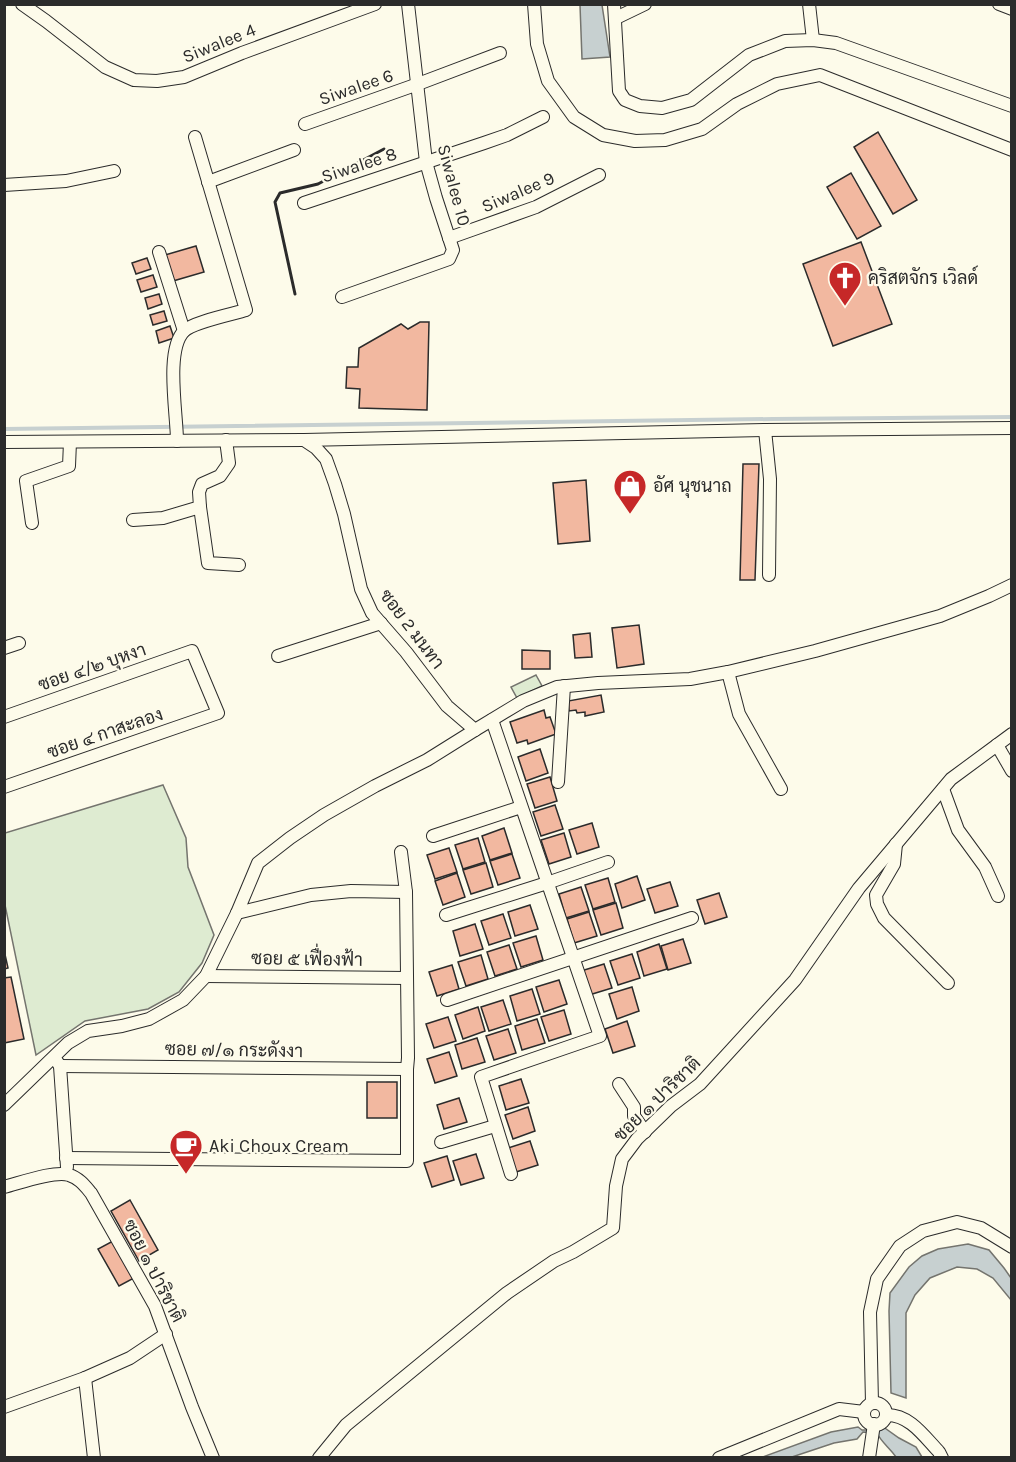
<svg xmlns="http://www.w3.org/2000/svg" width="1016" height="1462" font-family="Karla,Sarabun,sans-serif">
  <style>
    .green { fill: #deebd1; stroke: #74746e; stroke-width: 1.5 }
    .water { fill: #c7d0d0; stroke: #74746e; stroke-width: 1.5 }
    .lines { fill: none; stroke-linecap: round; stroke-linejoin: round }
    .stream { stroke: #c7d0d0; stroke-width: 4 }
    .building { fill: #f2b8a0; stroke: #2b2b2b; stroke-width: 1.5 }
    .street-casing { stroke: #2b2b2b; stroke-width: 14 }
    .street { stroke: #fdfbea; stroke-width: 12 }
    .wall { stroke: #2b2b2b; stroke-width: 3 }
    .labels { text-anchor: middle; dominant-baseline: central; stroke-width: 4.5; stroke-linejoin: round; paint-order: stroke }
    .street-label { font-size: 18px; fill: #2b2b2b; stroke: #fdfbea }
    .poi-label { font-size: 18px; fill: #2b2b2b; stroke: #fdfbea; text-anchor: start }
  </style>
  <rect width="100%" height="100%" fill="#fdfbea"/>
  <!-- green -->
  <g class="green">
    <path d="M536,675L542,686L517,698L511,687Z"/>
    <path d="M163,785L186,838L188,867L214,935L202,963L179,992L148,1009L85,1021L36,1055L5,905V833Z"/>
  </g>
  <!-- water -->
  <g class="water">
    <path d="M580,5H602L610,57L582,59Z"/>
    <path d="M968,1244L989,1250L1004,1268L1011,1278V1300L993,1278L977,1269L957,1267L930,1278L915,1295L906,1313V1398L891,1393L889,1311L890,1293L909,1267L922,1256L938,1249Z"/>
    <path d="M882,1426L899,1438L916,1447L922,1457H896C890,1448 881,1442 877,1433L863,1432L857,1439L834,1443L792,1457L760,1458L831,1432L858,1427L862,1430H877Z"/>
  </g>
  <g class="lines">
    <!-- stream -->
    <path class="stream" d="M4,429L773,419L1012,417"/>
  </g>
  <!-- building -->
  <g class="building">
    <path d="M878,132L917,200L893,214L854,147Z"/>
    <path d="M851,173L881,226L857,239L827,187Z"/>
    <path d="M861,242L892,324L833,346L803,264Z"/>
    <path d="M196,246L204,272L173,281L165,255Z"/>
    <path d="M147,258L151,269L136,274L132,263Z"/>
    <path d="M153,275L157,287L141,292L137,280Z"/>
    <path d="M159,294L162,304L148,309L145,298Z"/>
    <path d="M164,311L167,321L153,325L150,315Z"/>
    <path d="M420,322H429L427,410L359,408L360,389L346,388L347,367H358L359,348L401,324L408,329Z"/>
    <path d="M170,326L174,338L159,343L156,331Z"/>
    <path d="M743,464H759L755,580H740Z"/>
    <path d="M586,480L590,541L558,544L553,483Z"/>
    <path d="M639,625L644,664L617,668L612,628Z"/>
    <path d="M590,633L592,657L575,658L573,635Z"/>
    <path d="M522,650L550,651V669H522Z"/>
    <path d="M601,695L604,712L585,716V712L577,713L576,710L569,711L568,701Z"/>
    <path d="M544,710L546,718L550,717L556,734L528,744L527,740L517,743L510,722Z"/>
    <path d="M540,749L548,773L526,781L518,757Z"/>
    <path d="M550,777L557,801L535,808L527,784Z"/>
    <path d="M555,805L563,829L541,836L533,812Z"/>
    <path d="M592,823L599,847L577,854L569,830Z"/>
    <path d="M504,828L512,853L490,860L482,836Z"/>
    <path d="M564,833L571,857L549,864L541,840Z"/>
    <path d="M478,838L485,862L463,869L455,845Z"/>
    <path d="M449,848L457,872L435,879L427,855Z"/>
    <path d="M512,854L520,878L498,885L490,861Z"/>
    <path d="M486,863L493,887L471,894L463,870Z"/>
    <path d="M457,873L465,897L443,905L435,881Z"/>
    <path d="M637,876L645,900L622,908L615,884Z"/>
    <path d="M608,878L615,902L593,909L585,885Z"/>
    <path d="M670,882L678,906L655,913L647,889Z"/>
    <path d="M581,887L589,911L566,918L559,894Z"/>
    <path d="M719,893L727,917L705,924L697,900Z"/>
    <path d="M616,903L623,928L601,935L593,910Z"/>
    <path d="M530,905L538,929L515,936L508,912Z"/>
    <path d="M589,912L597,936L574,943L567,919Z"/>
    <path d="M503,914L511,938L489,945L481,921Z"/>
    <path d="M475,924L483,949L460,956L453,931Z"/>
    <path d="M536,936L543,960L521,967L513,943Z"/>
    <path d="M683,939L691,963L668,970L661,946Z"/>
    <path d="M659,944L667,969L644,976L637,952Z"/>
    <path d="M509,945L517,969L495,976L487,952Z"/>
    <path d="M4,950L8,968L4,969Z"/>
    <path d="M632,954L640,978L618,985L610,961Z"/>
    <path d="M481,955L488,979L466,986L458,962Z"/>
    <path d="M604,964L612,988L589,995L581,971Z"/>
    <path d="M452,965L459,989L437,996L429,972Z"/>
    <path d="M11,977L24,1039L4,1043V978Z"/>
    <path d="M559,980L567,1004L544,1012L536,987Z"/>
    <path d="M632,987L639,1011L617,1019L609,994Z"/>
    <path d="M532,989L540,1014L517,1021L510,996Z"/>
    <path d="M503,1000L511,1024L489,1031L481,1007Z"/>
    <path d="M478,1007L485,1031L463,1039L455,1015Z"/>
    <path d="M564,1010L571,1034L549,1041L541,1017Z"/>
    <path d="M448,1017L456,1041L434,1048L426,1024Z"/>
    <path d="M537,1019L545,1043L522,1050L515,1026Z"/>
    <path d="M627,1021L635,1046L613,1053L605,1029Z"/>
    <path d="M508,1029L516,1053L494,1060L486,1036Z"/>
    <path d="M477,1038L485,1062L462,1069L455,1045Z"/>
    <path d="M449,1052L457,1076L435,1083L427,1059Z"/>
    <path d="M521,1079L529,1103L506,1110L499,1086Z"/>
    <rect x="367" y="1082" width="30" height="36"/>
    <path d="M459,1098L467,1122L444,1129L437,1105Z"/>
    <path d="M528,1107L535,1131L513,1139L505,1115Z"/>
    <path d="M530,1141L538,1165L516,1172L508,1148Z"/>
    <path d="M476,1154L484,1178L461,1185L453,1161Z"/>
    <path d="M447,1156L454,1180L432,1187L424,1163Z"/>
    <path d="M130,1200L158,1250L139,1261L111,1211Z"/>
    <path d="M113,1241L134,1278L119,1286L98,1249Z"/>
  </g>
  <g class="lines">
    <!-- street casing -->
    <g class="street-casing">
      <g id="street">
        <path d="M22,4L46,21L105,67L134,80L157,81L184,77L242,53L375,4"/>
        <path d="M534,4L537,44L548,81L574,117L603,135L635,141L665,140L702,129L737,104L777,84L820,75L1012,150"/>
        <path d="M614,4L619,91L625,100L640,106L662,108L691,100L749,55L785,41L813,40L836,43L1012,106"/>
        <path d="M809,4L813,40"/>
        <path d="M999,4L1012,9"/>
        <path d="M616,18L645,4"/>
        <path d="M305,124L418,84L500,53"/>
        <path d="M208,182L294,150"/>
        <path d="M4,185L66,181L114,171"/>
        <path d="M304,203L484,143L507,135L543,117"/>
        <path d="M449,238L536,207L599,175"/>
        <path d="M159,252L184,331"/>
        <path d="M342,297L449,259L453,250L436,198L426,162L408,4"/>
        <path d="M765,430L770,479L769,575"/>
        <path d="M304,440L316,448L326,459L335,484L344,514L361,589L372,613L406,652L447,706L475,730"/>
        <path d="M177,441C177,414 165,350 184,331C193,322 233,314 246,310L195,137"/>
        <path d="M4,442L304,440L765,430L1012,428"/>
        <path d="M200,507L208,563L239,565"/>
        <path d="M133,520L163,518L200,507L199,492L202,484L220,476L229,463L226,440"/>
        <path d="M32,523L26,481L69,466L70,442"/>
        <path d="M4,648L19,643"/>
        <path d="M278,656L381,623"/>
        <path d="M728,672L739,714L781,789"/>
        <path d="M4,717L192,651L218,713L4,787"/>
        <path d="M492,720L600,1036L481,1077L511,1174"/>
        <path d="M997,745L1012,771"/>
        <path d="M558,782L564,686"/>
        <path d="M943,789L958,830L985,867L998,896"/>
        <path d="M433,836L521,807"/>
        <path d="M896,844L894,864L876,895L877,904L884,918L948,983"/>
        <path d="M237,913L311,895L351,891L406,892"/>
        <path d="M446,915L547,883L608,862"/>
        <path d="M206,976L407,978"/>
        <path d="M447,1000L692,918"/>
        <path d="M56,1060L60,1066L67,1167"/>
        <path d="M60,1066L407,1069"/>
        <path d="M619,1084L634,1107V1116L645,1132"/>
        <path d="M4,1105L68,1043L88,1031L122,1026L149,1019L183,1000L206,976L237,913L258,863L290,838L324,815L375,786L427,760L475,730L523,701L557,687L598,683L690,679L728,672L815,651L940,616L989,596L1012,585"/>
        <path d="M441,1142L495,1126"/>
        <path d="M66,1158L407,1161V1069L408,1058L406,892L401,852"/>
        <path d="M4,1187C20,1183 55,1170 69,1175C79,1178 85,1186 91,1193L155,1306L192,1407L213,1458"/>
        <path d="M85,1378L94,1458"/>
        <path d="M872,1403L870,1312L877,1279L900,1246L923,1231L957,1222L981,1228L1012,1247"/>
        <circle cx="875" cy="1414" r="11"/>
        <path d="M4,1407L85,1378L130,1358L166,1334"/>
        <path d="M886,1415C909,1414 924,1436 939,1452L942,1458"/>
        <path d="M319,1458L346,1425L507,1293L554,1261L573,1252L613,1228L616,1186L622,1159L637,1139L671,1106L700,1084L795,980L859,888L951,779L1012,734"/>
        <path d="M719,1458L839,1409L864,1412"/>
        <path d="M869,1458L874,1424"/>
      </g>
    </g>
    <!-- street -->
    <use href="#street" class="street"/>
    <!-- wall -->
    <path class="wall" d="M295,294L275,202L280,193L318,184L384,149"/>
  </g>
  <!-- icons -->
  <defs>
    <g id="church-pin" transform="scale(1.725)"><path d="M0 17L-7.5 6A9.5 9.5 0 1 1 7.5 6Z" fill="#c62828" stroke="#fdfbea"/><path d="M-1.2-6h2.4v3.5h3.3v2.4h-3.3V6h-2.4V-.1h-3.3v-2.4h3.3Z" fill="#fff"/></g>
    <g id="shop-pin" transform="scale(1.725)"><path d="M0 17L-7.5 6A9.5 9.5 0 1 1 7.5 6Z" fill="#c62828" stroke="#fdfbea"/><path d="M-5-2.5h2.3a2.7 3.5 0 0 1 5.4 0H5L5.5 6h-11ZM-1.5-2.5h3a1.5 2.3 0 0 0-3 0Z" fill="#fff"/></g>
    <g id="cafe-pin" transform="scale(1.725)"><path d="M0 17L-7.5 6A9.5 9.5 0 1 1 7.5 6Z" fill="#c62828" stroke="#fdfbea"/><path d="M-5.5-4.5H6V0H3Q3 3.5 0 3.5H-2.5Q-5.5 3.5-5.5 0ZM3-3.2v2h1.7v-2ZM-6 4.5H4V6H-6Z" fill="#fff"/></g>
  </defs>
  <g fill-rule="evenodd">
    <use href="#church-pin" x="845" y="278"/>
    <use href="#shop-pin" x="630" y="486"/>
    <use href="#cafe-pin" x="186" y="1146"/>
  </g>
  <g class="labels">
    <!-- street labels -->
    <g class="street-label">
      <text transform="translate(219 43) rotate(-22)">Siwalee 4</text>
      <text transform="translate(356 87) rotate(-19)">Siwalee 6</text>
      <text transform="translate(359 165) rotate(-18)">Siwalee 8</text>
      <text transform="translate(454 185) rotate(75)">Siwalee 10</text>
      <text transform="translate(518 192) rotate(-23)">Siwalee 9</text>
      <text transform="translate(412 629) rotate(53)">ซอย 2 มนทา</text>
      <text transform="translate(92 667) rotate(-19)">ซอย ๔/๒ บุหงา</text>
      <text transform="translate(105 733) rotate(-19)">ซอย ๔ กาสะลอง</text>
      <text transform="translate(307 959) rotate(1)">ซอย ๕ เฟื่องฟ้า</text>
      <text transform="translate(234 1050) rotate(1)">ซอย ๗/๑ กระดังงา</text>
      <text transform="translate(657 1099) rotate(-44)">ซอย ๑ ปาริชาติ</text>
      <text transform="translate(154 1271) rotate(63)">ซอย ๑ ปาริชาติ</text>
    </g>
    <!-- poi labels -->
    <g class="poi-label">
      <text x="868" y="278">คริสตจักร เวิลด์</text>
      <text x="653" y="486">อัศ นุชนาถ</text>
      <text x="209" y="1146">Aki Choux Cream</text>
    </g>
  </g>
  <!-- border -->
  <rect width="1016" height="1462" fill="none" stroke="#2b2b2b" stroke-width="12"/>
</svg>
